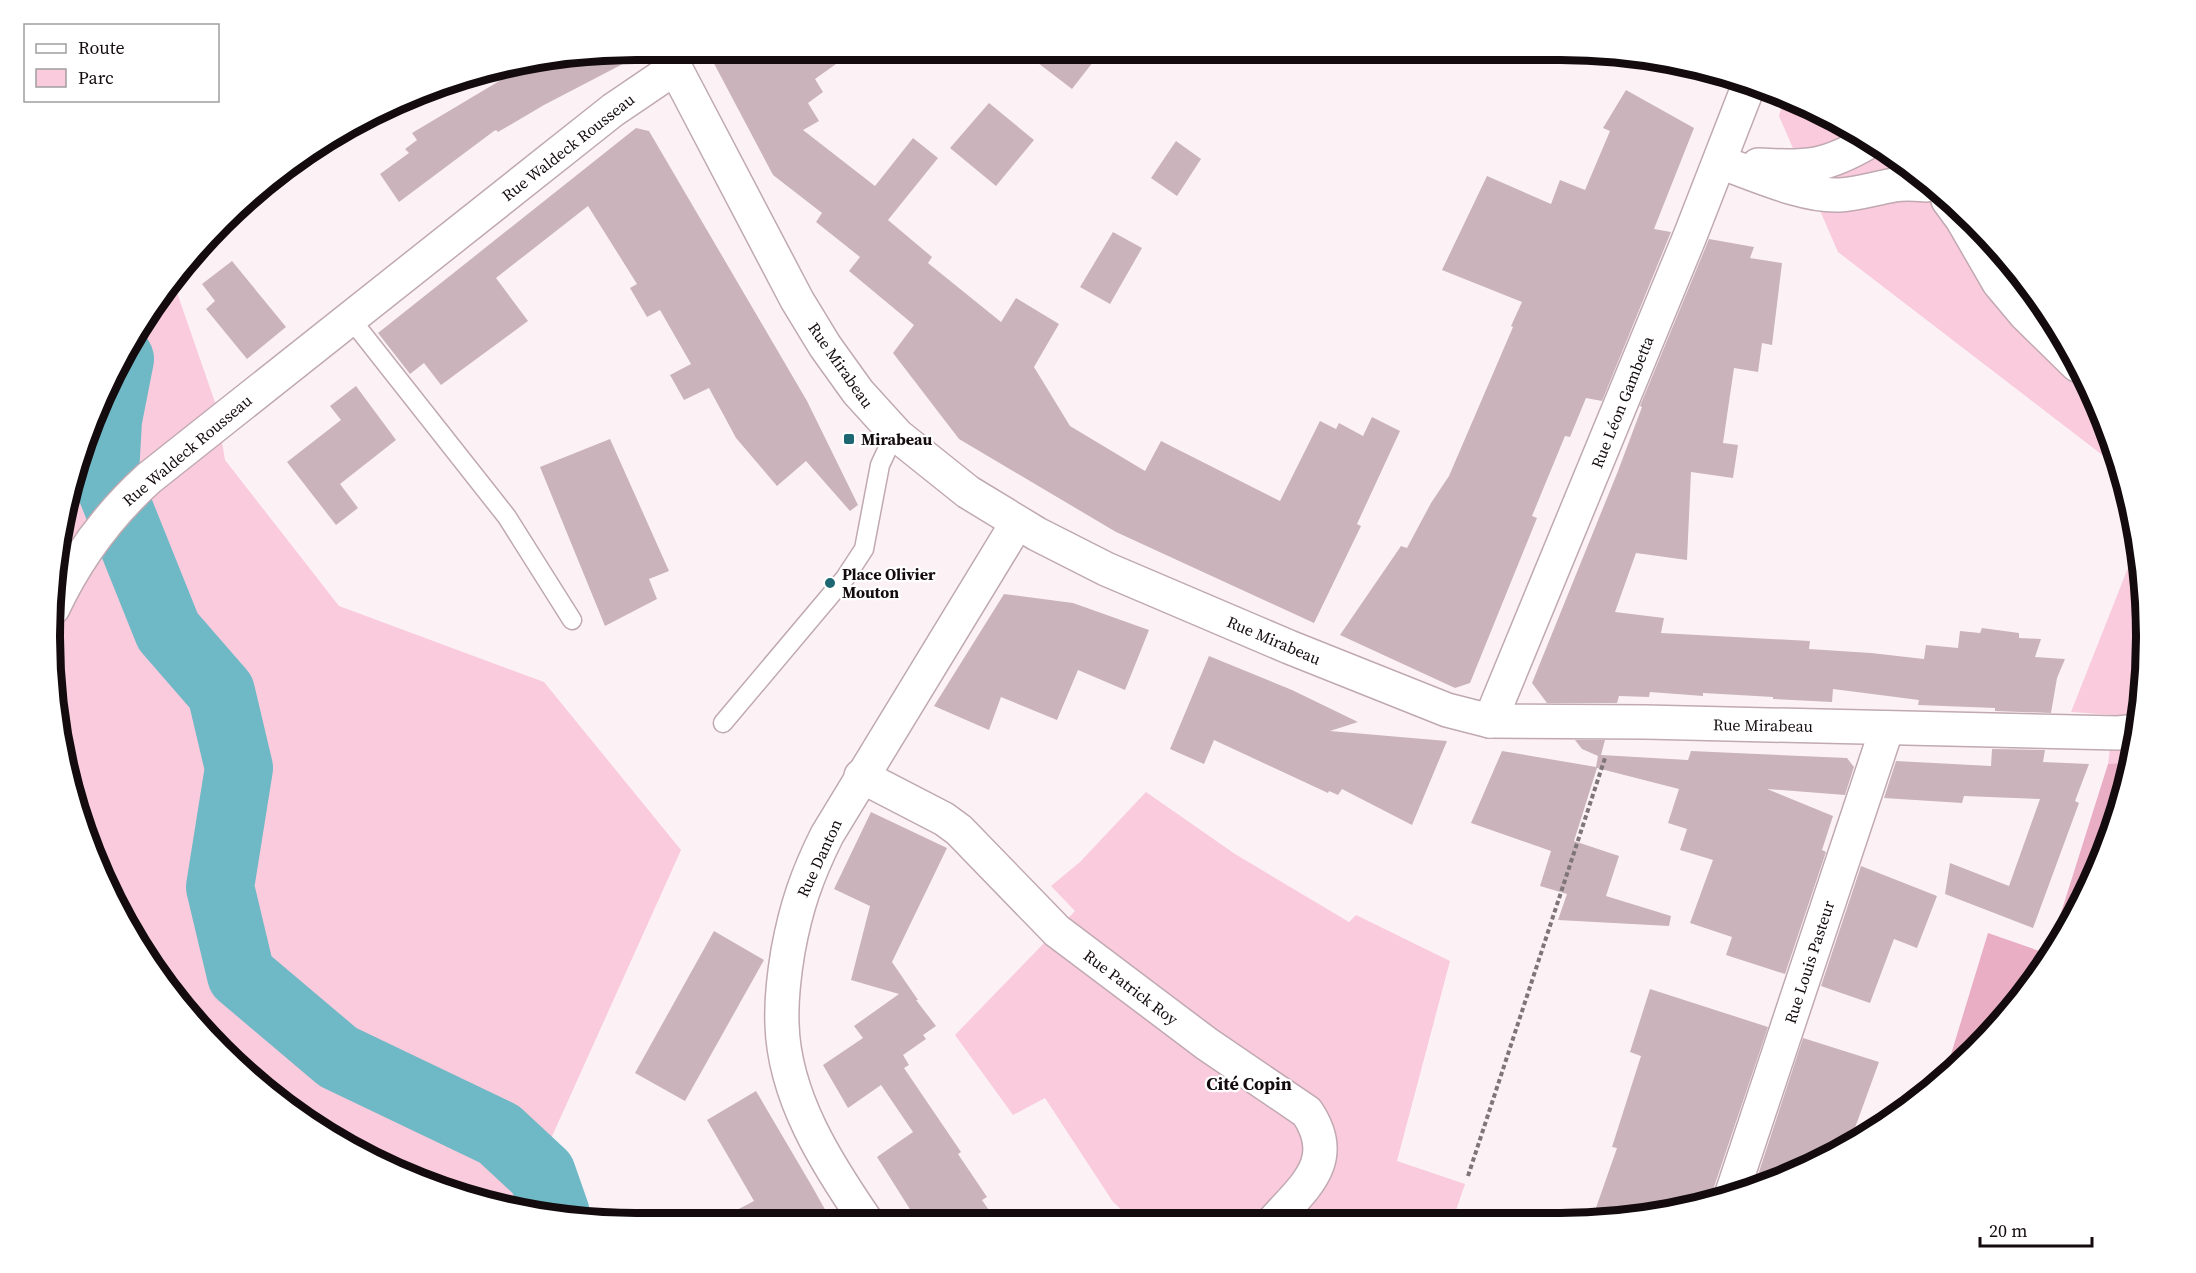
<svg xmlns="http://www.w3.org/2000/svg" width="2196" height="1273" font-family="'Source Serif 4',serif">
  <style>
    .green { fill: #f9cbdc }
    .forest { fill: #e9adc4 }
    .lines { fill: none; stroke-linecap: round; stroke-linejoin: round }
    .river { stroke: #6fb8c5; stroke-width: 68 }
    .building { fill: #cbb3bb }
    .lane-casing { stroke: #c0a9b1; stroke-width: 21 }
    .street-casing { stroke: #c0a9b1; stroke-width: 36 }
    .secondary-casing { stroke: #c0a9b1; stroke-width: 36 }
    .path { stroke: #7e7578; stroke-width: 4; stroke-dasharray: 4.5 3; stroke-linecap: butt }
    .lane { stroke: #fff; stroke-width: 18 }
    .street { stroke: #fff; stroke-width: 33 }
    .secondary { stroke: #fff; stroke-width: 33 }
    .poi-dot { fill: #1d6772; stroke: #fff; stroke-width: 2 }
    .labels { text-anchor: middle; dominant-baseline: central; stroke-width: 4.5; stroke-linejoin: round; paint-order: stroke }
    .street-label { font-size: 16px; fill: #130b0e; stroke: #fff }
    .poi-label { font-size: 16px; font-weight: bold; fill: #130b0e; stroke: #fff; text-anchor: start }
    .neighbourhood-label { font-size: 18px; font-weight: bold; fill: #130b0e; stroke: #fff }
    .rim { fill: none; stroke: #130b0e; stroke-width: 8 }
  </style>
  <rect width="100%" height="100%" fill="#fcf2f6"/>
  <!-- green -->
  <g class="green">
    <path d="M1784,98L1885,148L1974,221L2047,310L2102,412L2118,467L1838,252L1779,116Z"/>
    <path d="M173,281L216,405L225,460L339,606L544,682L681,850L549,1143L594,1222L448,1192L311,1125L249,1078L171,994L128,930L81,826L61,751L50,637L70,484L110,377L149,310Z"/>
    <path d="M2137,545L2146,636L2135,751L2132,762L2108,764L2114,715L2071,712Z"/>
    <path d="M1146,792L1235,854L1349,922L1356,915L1450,961L1397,1161L1465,1184L1452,1222H1135L1113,1202L1045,1098L1013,1115L955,1035L1075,911L1051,886L1080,862Z"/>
  </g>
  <!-- forest -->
  <path class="forest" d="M2132,762L2102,861L2048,962L1974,1052L1945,1074L1988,933L2048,954L2108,764Z"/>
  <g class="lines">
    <!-- river -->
    <path class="river" d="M120,359L108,420L105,474L168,631L221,692L239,768L220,887L241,975L338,1057L499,1134L542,1174L556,1214"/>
  </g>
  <!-- building -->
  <g class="building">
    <path d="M1025,53H1100L1072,89Z"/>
    <path d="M642,54L544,105L498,132L496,130L494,131L399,202L380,174L409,153L405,149L417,140L412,133L506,77L501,68L542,59L549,70L576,55Z"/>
    <path d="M709,54H850L815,79L823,92L808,103L819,121L803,130L875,186L913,138L938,158L888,220L932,257L928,263L1001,322L1016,298L1059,324L1034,367L1070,426L1145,471L1161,441L1280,501L1320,421L1336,429L1339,423L1363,436L1372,417L1400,431L1357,524L1361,526L1314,623L1116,532L959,439L893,353L914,325L849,271L860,257L816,222L822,213L773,175Z"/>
    <path d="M1626,90L1694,128L1654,229L1671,232L1602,401L1586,398L1570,437L1565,436L1532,516L1537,518L1470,683L1455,688L1340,635L1401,546L1407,548L1431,503L1449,476L1513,327L1511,326L1522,302L1442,270L1487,176L1551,204L1560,180L1585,190L1610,131L1603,128Z"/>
    <path d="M989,103L1034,140L996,186L950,148Z"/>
    <path d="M636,128L649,131L807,401L858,505L850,511L806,461L777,486L736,438L709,388L684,400L670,375L691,364L660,310L647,317L630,288L637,284L588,206L496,278L528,321L441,385L424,363L410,374L378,333Z"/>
    <path d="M1176,141L1201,159L1177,196L1151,178Z"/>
    <path d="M1113,232L1142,248L1110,304L1080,287Z"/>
    <path d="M1709,239L1754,247L1750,258L1782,263L1772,345L1762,343L1758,372L1734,368L1723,443L1738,445L1733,478L1691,472L1687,560L1636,553L1615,612L1664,618L1661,633L1810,641L1809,649L1871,653L1924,659L1926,645L1958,648L1960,631L1980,633L1982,628L2019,633V638L2041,639L2035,657L2065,659L2057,678L2051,713L1995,711V708L1918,705L1919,700L1833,689L1832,702L1773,699V697L1703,693V696L1650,692L1649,697L1619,696L1617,703H1547L1532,683L1618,471L1642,407L1640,406Z"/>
    <path d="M232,261L286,327L247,359L206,309L215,301L202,284Z"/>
    <path d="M356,386L396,440L340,484L358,508L336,525L287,462L341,420L330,406Z"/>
    <path d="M610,439L669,571L649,579L657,599L605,626L540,467Z"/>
    <path d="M1004,594L1073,603L1149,630L1125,690L1078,670L1057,720L1001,697L989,730L934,706Z"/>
    <path d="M1209,656L1292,690L1358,722L1330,731L1447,741L1412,825L1342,789L1338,795L1329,791L1328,793L1214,740L1204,764L1170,749Z"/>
    <path d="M1575,740H1605L1601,755L1688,760L1691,751L1847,758L1854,767L1845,795L1767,789L1833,816L1822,850L1826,852L1785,974L1726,955L1732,937L1690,923L1713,860L1680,850L1687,829L1668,823L1679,789L1597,768L1574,841L1619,856L1606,896L1671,916L1669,926L1558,920L1567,894L1540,886L1551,851L1471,823L1502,751L1596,767L1598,756L1582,749Z"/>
    <path d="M1992,749L2045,750L2043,762L2089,764L2075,801L2079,803L2033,928L1945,894L1950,863L2009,886L2040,799L1964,796L1962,803L1884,798L1896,761L1991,766Z"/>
    <path d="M871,812L947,848L892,962L918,1000H916L936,1026L923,1035L926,1039L903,1055L909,1065L904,1068L961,1152L958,1154L987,1197L982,1200L997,1222H918L877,1157L913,1132L881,1085L848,1108L823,1065L863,1038L854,1026L899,994L851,980L870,906L834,889Z"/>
    <path d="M1861,866L1937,896L1917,948L1894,939L1870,1003L1821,986Z"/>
    <path d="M714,931L764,960L685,1101L635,1073Z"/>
    <path d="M1650,989L1768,1027L1713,1190V1199L1591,1222L1617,1148L1612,1147L1641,1056L1630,1052Z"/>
    <path d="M1803,1038L1879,1062L1848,1147L1753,1190Z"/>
    <path d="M756,1091L813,1188L832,1222H714L754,1201L707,1120Z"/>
  </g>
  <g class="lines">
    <!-- lane casing -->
    <g class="lane-casing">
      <g id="lane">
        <path d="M350,318L507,517L572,620"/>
        <path d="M723,723L845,578L864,549L880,465L887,450L898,436"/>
      </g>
    </g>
    <!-- street casing -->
    <g class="street-casing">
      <g id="street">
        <path d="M861,776L944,819L959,830L1057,931L1207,1044L1307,1112C1340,1161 1304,1187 1273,1222"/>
        <path d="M1731,1196L1887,728"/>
        <path d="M867,1222C827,1164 784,1097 782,1024C781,999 784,975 788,951C796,907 807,875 827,835L1017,523"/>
      </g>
    </g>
    <!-- secondary casing -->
    <g class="secondary-casing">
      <g id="secondary">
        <path d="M668,54L797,300L825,346L858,392L898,436L968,492L1037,534L1106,569L1289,647L1447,710L1490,721L1645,722L2118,733L2137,731"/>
        <path d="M1720,162C1754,174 1804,197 1840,195C1858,194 1876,188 1894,185C1905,183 1915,184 1926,185"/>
        <path d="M1758,165C1808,168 1826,167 1870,141"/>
        <path d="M1948,200L1962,219L1999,283L2025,314L2077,365"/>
        <path d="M53,608C77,557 108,515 149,478L613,110L675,68"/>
        <path d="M1490,721L1690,236L1750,82"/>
      </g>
    </g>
    <!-- path -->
    <path class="path" d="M1468,1176L1605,758"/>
    <!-- lane -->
    <use href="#lane" class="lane"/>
    <!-- street -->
    <use href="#street" class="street"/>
    <!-- secondary -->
    <use href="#secondary" class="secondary"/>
  </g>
  <!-- markers -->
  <g class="poi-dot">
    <rect x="843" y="433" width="12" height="12" rx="3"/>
    <circle cx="830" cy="583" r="6"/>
  </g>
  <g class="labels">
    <!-- street labels -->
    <g class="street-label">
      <text transform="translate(568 147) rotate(-38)">Rue Waldeck Rousseau</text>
      <text transform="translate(841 365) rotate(55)">Rue Mirabeau</text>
      <text transform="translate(1622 402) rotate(-68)">Rue Léon Gambetta</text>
      <text transform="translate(187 450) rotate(-40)">Rue Waldeck Rousseau</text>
      <text transform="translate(1274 640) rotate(23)">Rue Mirabeau</text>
      <text transform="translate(1763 725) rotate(1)">Rue Mirabeau</text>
      <text transform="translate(819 858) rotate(-65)">Rue Danton</text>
      <text transform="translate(1809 962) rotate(-72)">Rue Louis Pasteur</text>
      <text transform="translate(1131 987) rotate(37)">Rue Patrick Roy</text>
    </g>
    <!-- poi labels -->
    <g class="poi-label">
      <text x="861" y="439">Mirabeau</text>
      <text x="842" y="574">Place Olivier<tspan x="842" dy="18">Mouton</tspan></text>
    </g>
    <!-- neighbourhood labels -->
    <g class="neighbourhood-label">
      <text x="1249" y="1083">Cité Copin</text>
    </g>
  </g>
  <!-- crop -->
  <path d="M0 0H2196V1273H0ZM636 60H1560A576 576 0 0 1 2136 636V637A576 576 0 0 1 1560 1213H636A576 576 0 0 1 60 637V636A576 576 0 0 1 636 60Z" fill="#fff" fill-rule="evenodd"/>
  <path class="rim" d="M636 60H1560A576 576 0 0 1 2136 636V637A576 576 0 0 1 1560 1213H636A576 576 0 0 1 60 637V636A576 576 0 0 1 636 60Z"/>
  <!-- legend -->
  <rect x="24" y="24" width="195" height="78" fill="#ffffff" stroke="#a19d9f" stroke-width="1.5"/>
  <rect x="36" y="44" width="30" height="9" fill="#ffffff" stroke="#a19d9f" stroke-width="1.5"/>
  <text x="78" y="54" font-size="18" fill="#130b0e">Route</text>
  <rect x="36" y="69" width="30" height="18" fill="#f9cbdc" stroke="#a19d9f" stroke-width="1.5"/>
  <text x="78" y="84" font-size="18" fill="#130b0e">Parc</text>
  <!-- scale -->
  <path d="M1980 1237v9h112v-9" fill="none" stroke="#130b0e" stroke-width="3"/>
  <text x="1989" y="1237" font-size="18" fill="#130b0e" stroke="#ffffff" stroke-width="4.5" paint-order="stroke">20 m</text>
</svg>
